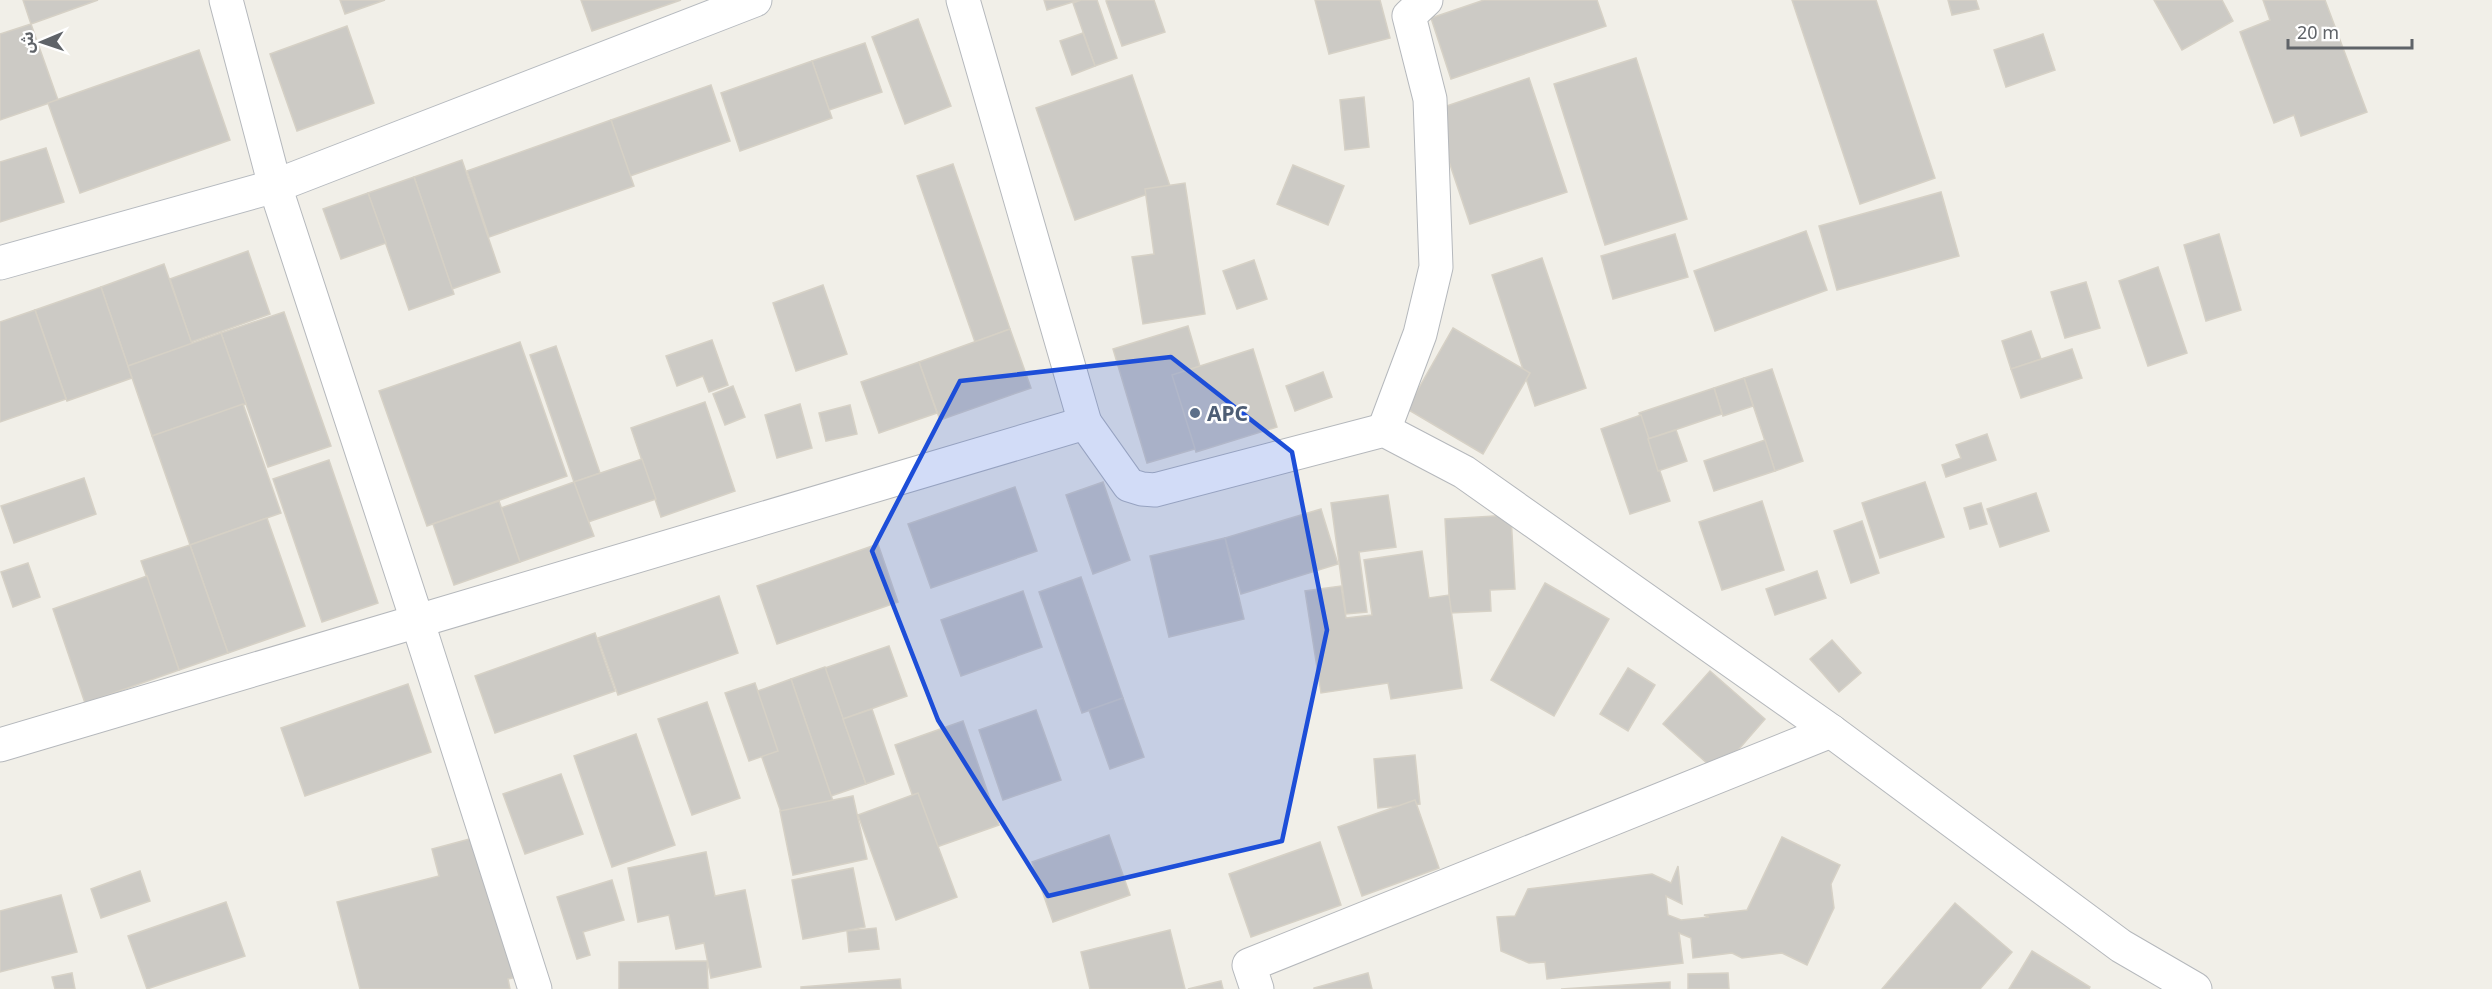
<svg xmlns="http://www.w3.org/2000/svg" width="2492" height="989" font-family="'Noto Sans','Noto Sans Arabic',sans-serif">
  <style>
    .building { fill: #cccac5; stroke: #d6d1c6; stroke-width: 1.5 }
    .lines { fill: none; stroke-linecap: round; stroke-linejoin: round }
    .street-casing { stroke: #b5b8bc; stroke-width: 35 }
    .secondary-casing { stroke: #b6babf; stroke-width: 35 }
    .street { stroke: #fff; stroke-width: 33 }
    .secondary { stroke: #fff; stroke-width: 33 }
    .marked { fill: #1d4ed8; fill-opacity: 0.2; stroke: #1d4ed8; stroke-width: 4.5; stroke-linejoin: round }
    .service-dot { fill: #5c6f8a; stroke: #fff; stroke-width: 2 }
    .labels { text-anchor: middle; dominant-baseline: central; stroke-width: 5; stroke-linejoin: round; paint-order: stroke }
    .service-label { font-size: 21px; font-weight: bold; fill: #4e5e75; stroke: #fff; text-anchor: start }
  </style>
  <rect width="100%" height="100%" fill="#f1efe8"/>
  <!-- building -->
  <g class="building">
    <path d="M23,0H98L31,24Z"/>
    <path d="M340,0H385L345,14Z"/>
    <path d="M581,0H681L592,31Z"/>
    <path d="M1044,0H1079L1047,10Z"/>
    <path d="M1081,0H1097L1117,58L1095,66L1073,3Z"/>
    <path d="M1109,0H1154L1165,32L1122,46L1106,1Z"/>
    <path d="M1315,0H1380L1390,38L1329,54Z"/>
    <path d="M1484,0H1597L1606,26L1451,79L1431,18Z"/>
    <path d="M1792,0H1876L1935,178L1860,204Z"/>
    <path d="M1948,0H1976L1979,9L1952,15Z"/>
    <path d="M2154,0H2222L2233,21L2182,50Z"/>
    <path d="M2263,0H2325L2367,112L2301,136L2294,115L2274,123L2240,32L2270,20Z"/>
    <path d="M918,19L951,106L905,124L872,37Z"/>
    <path d="M31,24L58,100L0,120V34Z"/>
    <path d="M347,26L374,103L297,131L270,54Z"/>
    <path d="M1083,33L1095,66L1072,75L1060,41Z"/>
    <path d="M2043,34L2055,70L2006,87L1994,50Z"/>
    <path d="M865,43L882,92L829,110L812,61Z"/>
    <path d="M199,50L230,140L80,193L48,103Z"/>
    <path d="M1636,58L1687,219L1605,245L1554,84Z"/>
    <path d="M812,61L832,118L740,151L721,93Z"/>
    <path d="M1132,75L1170,186L1075,220L1036,108Z"/>
    <path d="M1529,78L1567,192L1470,224L1432,111Z"/>
    <path d="M711,85L730,141L630,176L611,120Z"/>
    <path d="M1364,97L1369,147L1345,150L1340,100Z"/>
    <path d="M611,120L634,186L489,237L467,171Z"/>
    <path d="M46,148L64,202L0,222V162Z"/>
    <path d="M462,160L500,272L452,289L414,177Z"/>
    <path d="M953,164L1010,329L975,342L917,176Z"/>
    <path d="M1293,165L1344,186L1328,225L1277,204Z"/>
    <path d="M414,177L454,294L409,310L368,193Z"/>
    <path d="M1185,183L1205,314L1143,324L1132,257L1154,254L1145,189Z"/>
    <path d="M1941,192L1959,256L1837,290L1819,226Z"/>
    <path d="M368,193L386,243L341,259L323,209Z"/>
    <path d="M1806,231L1827,290L1715,331L1694,271Z"/>
    <path d="M1675,234L1688,277L1613,299L1601,256Z"/>
    <path d="M2219,234L2241,310L2206,321L2184,245Z"/>
    <path d="M248,251L270,314L191,342L170,279Z"/>
    <path d="M1542,258L1586,388L1535,406L1492,275Z"/>
    <path d="M1254,260L1267,299L1237,309L1223,271Z"/>
    <path d="M164,264L192,344L128,366L101,287Z"/>
    <path d="M2158,267L2187,353L2148,366L2119,281Z"/>
    <path d="M2086,282L2100,328L2065,338L2051,292Z"/>
    <path d="M823,285L847,354L796,371L773,303Z"/>
    <path d="M101,287L132,378L67,401L35,310Z"/>
    <path d="M35,310L66,399L0,422V322Z"/>
    <path d="M284,312L331,446L268,467L221,333Z"/>
    <path d="M1188,326L1222,441L1147,463L1113,349Z"/>
    <path d="M1453,328L1530,373L1483,454L1407,409Z"/>
    <path d="M1010,329L1031,388L940,420L919,362Z"/>
    <path d="M2031,331L2041,359L2011,369L2002,341Z"/>
    <path d="M221,333L246,404L152,436L128,366Z"/>
    <path d="M712,340L728,385L709,392L703,376L677,386L666,356Z"/>
    <path d="M520,342L567,476L427,526L379,391Z"/>
    <path d="M556,346L600,473L574,482L530,355Z"/>
    <path d="M1253,349L1277,427L1196,452L1172,375Z"/>
    <path d="M2072,349L2082,378L2021,398L2011,369Z"/>
    <path d="M919,362L937,413L879,433L861,382Z"/>
    <path d="M1772,369L1803,461L1775,471L1744,378Z"/>
    <path d="M1323,372L1332,397L1295,411L1286,386Z"/>
    <path d="M1744,378L1753,406L1723,416L1714,388Z"/>
    <path d="M733,386L745,417L725,425L713,394Z"/>
    <path d="M1714,388L1722,414L1648,439L1639,413Z"/>
    <path d="M705,402L735,491L661,517L631,428Z"/>
    <path d="M243,404L281,513L190,545L152,436Z"/>
    <path d="M800,404L812,448L777,458L765,415Z"/>
    <path d="M850,405L857,434L826,441L819,413Z"/>
    <path d="M1641,415L1670,501L1630,514L1601,429Z"/>
    <path d="M1676,430L1687,461L1658,471L1648,439Z"/>
    <path d="M1987,434L1996,460L1946,477L1942,465L1961,458L1956,445Z"/>
    <path d="M1765,440L1775,471L1714,491L1704,461Z"/>
    <path d="M642,459L656,499L588,522L574,482Z"/>
    <path d="M329,460L378,603L322,622L273,479Z"/>
    <path d="M84,478L96,514L14,543L1,506Z"/>
    <path d="M574,482L594,536L520,562L501,508Z"/>
    <path d="M1103,482L1130,560L1093,574L1066,495Z"/>
    <path d="M1925,482L1944,537L1880,558L1862,503Z"/>
    <path d="M1015,487L1037,551L931,588L908,524Z"/>
    <path d="M2036,493L2049,531L2000,547L1987,509Z"/>
    <path d="M1388,495L1396,547L1359,552L1367,612L1346,614L1331,503Z"/>
    <path d="M499,501L520,562L454,585L433,524Z"/>
    <path d="M1762,501L1784,570L1722,590L1699,522Z"/>
    <path d="M1981,503L1987,524L1970,529L1964,508Z"/>
    <path d="M1321,509L1338,564L1241,594L1225,538Z"/>
    <path d="M1511,515L1515,589L1490,590L1491,611L1450,613L1445,519Z"/>
    <path d="M267,518L305,626L228,653L190,545Z"/>
    <path d="M1862,521L1879,573L1851,583L1834,531Z"/>
    <path d="M1225,538L1244,619L1169,637L1150,556Z"/>
    <path d="M878,544L898,602L777,644L757,586Z"/>
    <path d="M190,545L228,653L179,670L141,561Z"/>
    <path d="M1422,551L1429,598L1449,595L1462,688L1391,699L1388,683L1321,693L1305,591L1341,586L1346,618L1372,615L1364,560Z"/>
    <path d="M28,563L40,597L13,607L1,572Z"/>
    <path d="M1817,571L1826,598L1775,615L1766,589Z"/>
    <path d="M147,576L179,670L85,703L53,609Z"/>
    <path d="M1081,577L1123,698L1082,713L1039,592Z"/>
    <path d="M1545,583L1609,619L1554,716L1491,680Z"/>
    <path d="M1023,591L1042,647L961,676L941,620Z"/>
    <path d="M719,596L738,653L618,695L598,638Z"/>
    <path d="M595,633L615,691L495,733L475,676Z"/>
    <path d="M1832,640L1861,673L1839,692L1810,659Z"/>
    <path d="M889,646L907,696L843,719L825,668Z"/>
    <path d="M825,667L866,784L831,796L791,679Z"/>
    <path d="M1628,668L1655,685L1628,731L1600,714Z"/>
    <path d="M1710,671L1765,719L1718,773L1663,724Z"/>
    <path d="M791,679L834,804L784,821L741,697Z"/>
    <path d="M755,683L778,751L749,761L725,693Z"/>
    <path d="M408,684L431,752L305,796L281,728Z"/>
    <path d="M1123,698L1144,757L1110,769L1089,710Z"/>
    <path d="M707,702L740,798L692,815L658,719Z"/>
    <path d="M872,709L894,774L866,784L843,719Z"/>
    <path d="M1036,710L1061,780L1003,800L979,730Z"/>
    <path d="M963,721L999,825L931,849L895,745Z"/>
    <path d="M636,734L675,845L612,867L574,756Z"/>
    <path d="M1415,755L1420,804L1378,808L1374,759Z"/>
    <path d="M561,774L583,834L525,854L503,794Z"/>
    <path d="M918,793L957,897L896,920L858,815Z"/>
    <path d="M853,796L867,859L793,875L780,811Z"/>
    <path d="M1415,800L1439,868L1362,896L1338,827Z"/>
    <path d="M1109,835L1130,895L1053,922L1032,862Z"/>
    <path d="M481,836L517,977L508,979L510,989H360L337,902L439,876L432,849Z"/>
    <path d="M1782,837L1840,865L1831,884L1834,908L1807,965L1782,953L1742,958L1732,953L1693,958L1691,938L1679,933L1683,963L1547,979L1545,962L1529,963L1501,951L1497,917L1515,916L1528,889L1652,874L1671,883L1678,866L1682,904L1666,896L1668,915L1681,920L1709,917L1704,915L1747,910Z"/>
    <path d="M1320,842L1341,905L1251,937L1229,874Z"/>
    <path d="M706,852L715,896L745,890L761,967L711,978L704,943L676,949L669,915L638,922L628,868Z"/>
    <path d="M853,868L865,927L803,939L792,880Z"/>
    <path d="M140,871L150,901L101,918L91,889Z"/>
    <path d="M612,880L624,920L583,932L590,955L577,959L557,897Z"/>
    <path d="M61,895L77,952L0,972V911Z"/>
    <path d="M226,902L245,956L147,989L128,936Z"/>
    <path d="M1955,903L2012,952L1980,989H1882Z"/>
    <path d="M876,928L879,949L849,952L847,931Z"/>
    <path d="M1170,930L1185,989H1090L1081,952Z"/>
    <path d="M2032,951L2090,987L2089,989H2009Z"/>
    <path d="M707,961L708,989H619V962Z"/>
    <path d="M72,973L75,989H55L52,977Z"/>
    <path d="M1368,973L1372,989H1314V988Z"/>
    <path d="M1728,973L1729,989H1688V974Z"/>
    <path d="M900,979L901,989H801V987Z"/>
    <path d="M1221,981L1223,989H1188Z"/>
    <path d="M1670,982V989H1561Z"/>
  </g>
  <g class="lines">
    <!-- street casing -->
    <g class="street-casing">
      <g id="street">
        <path d="M226,0L275,186L417,620L535,989"/>
        <path d="M963,0L1085,423"/>
        <path d="M1384,430L1420,334L1436,267L1430,99L1409,16L1426,0"/>
        <path d="M0,745L1085,423L1129,485L1142,489L1155,490L1384,430L1464,472L1831,731L2121,946L2195,989"/>
        <path d="M1257,989L1249,965L1831,731"/>
      </g>
    </g>
    <!-- secondary casing -->
    <g class="secondary-casing">
      <path id="secondary" d="M0,263L275,186L755,0"/>
    </g>
    <!-- street -->
    <use href="#street" class="street"/>
    <!-- secondary -->
    <use href="#secondary" class="secondary"/>
  </g>
  <!-- marked area -->
  <path class="marked" d="M1171,357L1292,452L1327,630L1282,841L1048,896L938,720L872,551L960,381Z"/>
  <!-- markers -->
  <circle class="service-dot" cx="1195" cy="413" r="6"/>
  <g class="labels">
    <!-- service labels -->
    <g class="service-label">
      <text x="1207" y="413">APC</text>
    </g>
  </g>
  <!-- north arrow -->
  <g transform="translate(42 42) rotate(268)" stroke="#ffffff" stroke-width="4.5" paint-order="stroke">
  <path d="M0-4.5L10 22L0 15L-10 22Z" fill="#5f6368"/>
  <text y="-9" font-size="16" font-weight="bold" text-anchor="middle" fill="#5f6368">ش</text>
  </g>
  <!-- scale -->
  <path d="M2288 39v9h124v-9" fill="none" stroke="#5f6368" stroke-width="3"/>
  <text x="2297" y="39" font-size="18" fill="#5f6368" stroke="#ffffff" stroke-width="4.5" paint-order="stroke">20 m</text>
</svg>
